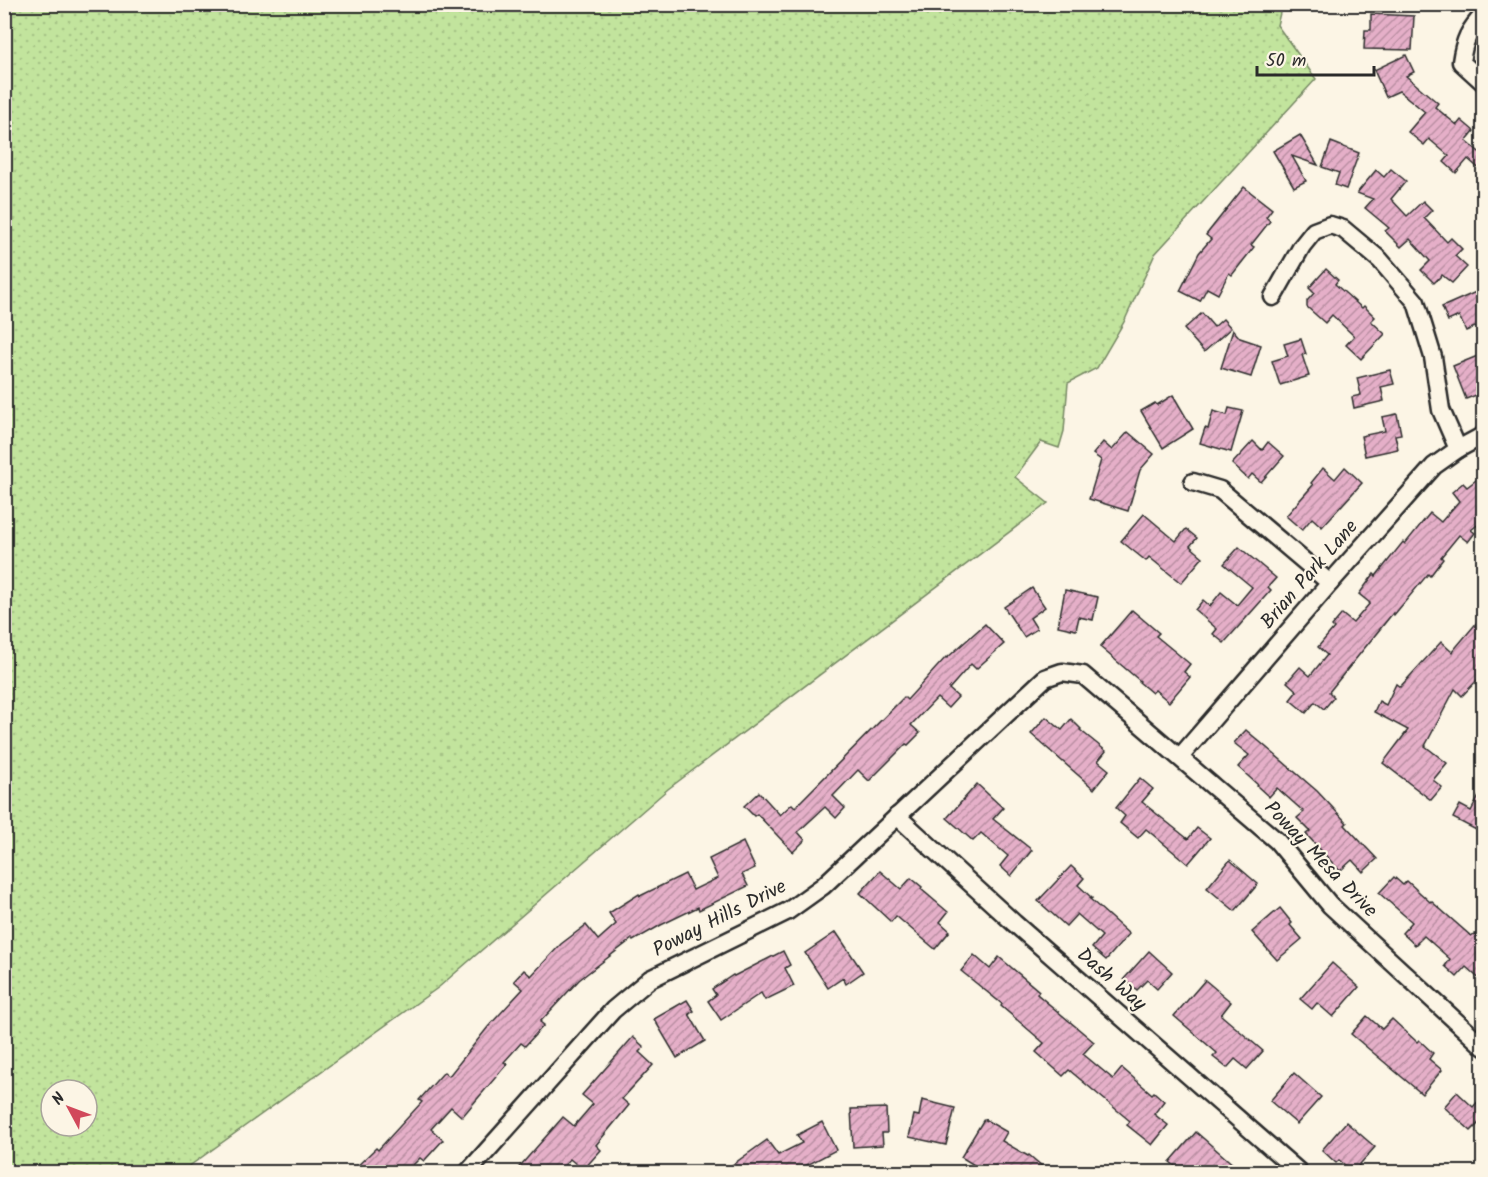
<svg xmlns="http://www.w3.org/2000/svg" width="1488" height="1177" font-family="Kalam,sans-serif">
  <style>
    .grass { fill: url(#grass-dots); stroke: #768864; stroke-width: 1.5; fill-rule: evenodd }
    .building { fill: url(#building-hatch); stroke: #2b2b2b; stroke-width: 1.5 }
    .lines { fill: none; stroke-linecap: round; stroke-linejoin: round }
    .minor-casing { stroke: #2b2b2b; stroke-width: 21 }
    .minor { stroke: #fcf5e5; stroke-width: 16 }
    .labels { text-anchor: middle; dominant-baseline: central; stroke-width: 4.5; stroke-linejoin: round; paint-order: stroke }
    .street-label { font-size: 20px; fill: #2b2b2b; stroke: #fcf5e5 }
  </style>
  <defs>
    <pattern id="grass-dots" width="8" height="8" patternUnits="userSpaceOnUse" patternTransform="scale(1.5)"><rect width="8" height="8" fill="#c2e49d"/><path d="M2 2h.1M6 6h.1" fill="none" stroke="#a7c487" stroke-width="1.8" stroke-linecap="round"/></pattern>
    <pattern id="building-hatch" width="6" height="6" patternUnits="userSpaceOnUse" patternTransform="scale(1.5)"><rect width="6" height="6" fill="#e5afc8"/><path d="M-1 1l2-2M0 6l6-6M5 7l2-2" fill="none" stroke="#ba8fa3"/></pattern>
  </defs>
  <rect width="100%" height="100%" fill="#fcf5e5"/>
  <filter id="ink" filterUnits="userSpaceOnUse"><feTurbulence type="fractalNoise" baseFrequency=".0167" numOctaves="2"/><feDisplacementMap in="SourceGraphic" scale="12" xChannelSelector="R" yChannelSelector="G"/><feConvolveMatrix kernelMatrix="1 2 1 2 8 2 1 2 1" color-interpolation-filters="sRGB"/></filter>
  <g filter="url(#ink)">
    <!-- grass -->
    <path class="grass" d="M5,4L1282,5L1277,25L1316,79L1155,254L1124,322L1097,368L1068,383L1064,431L1059,448L1041,442L1015,477L1048,503L668,789L439,987L181,1172H5ZM51,1090H87V1126H51Z"/>
    <!-- building -->
    <g class="building">
      <path d="M1371,14L1414,16L1412,50L1364,49L1365,30H1371Z"/>
      <path d="M1406,55L1414,72L1406,76L1438,103L1435,107L1457,125L1461,120L1474,131L1466,141L1484,156V173L1468,159L1456,173L1444,162L1449,156L1429,139L1424,145L1408,132L1425,112L1399,91L1386,97L1374,70Z"/>
      <path d="M1300,135L1318,165L1292,156L1306,181L1294,187L1273,151Z"/>
      <path d="M1331,142L1359,153L1346,189L1335,185L1339,173L1322,167Z"/>
      <path d="M1391,169L1406,181L1391,199L1407,216L1423,201L1432,210L1424,218L1447,242L1451,238L1462,249L1455,256L1467,267L1452,283L1442,275L1434,283L1421,270L1430,261L1410,239L1401,247L1385,231L1389,228L1365,208L1373,199L1357,193L1376,170L1384,177Z"/>
      <path d="M1244,187L1272,209L1266,217L1270,221L1251,245L1254,247L1232,275L1229,273L1218,294L1207,288L1200,301L1180,291L1199,253L1211,239L1206,235Z"/>
      <path d="M1326,269L1338,280L1335,284L1362,308L1364,306L1375,317L1371,321L1385,334L1361,359L1346,345L1354,336L1332,315L1325,323L1307,307V301L1314,293L1309,288Z"/>
      <path d="M1476,292L1484,310V323L1466,331L1459,316L1448,321L1442,307Z"/>
      <path d="M1202,313L1214,327L1223,319L1231,328L1204,352L1184,329Z"/>
      <path d="M1233,330L1240,338L1261,345L1251,377L1221,368Z"/>
      <path d="M1301,339L1306,354L1302,355L1309,376L1280,385L1272,361L1288,356L1284,344Z"/>
      <path d="M1480,355L1484,363V392L1466,399L1453,366Z"/>
      <path d="M1390,370L1394,384L1381,387L1384,401L1354,408L1352,397L1361,395L1357,378Z"/>
      <path d="M1173,395L1193,429L1163,448L1141,411L1155,403L1157,405Z"/>
      <path d="M1229,408L1243,411L1231,452L1200,443L1205,428L1208,429L1213,411L1227,415Z"/>
      <path d="M1397,414L1401,434L1395,435L1398,449L1365,456L1361,436L1385,431L1382,417Z"/>
      <path d="M1128,432L1154,454L1140,470L1128,511L1089,499L1101,460L1093,454L1103,442L1112,450Z"/>
      <path d="M1253,441L1262,450L1268,442L1284,456L1261,482L1252,474L1248,479L1232,464Z"/>
      <path d="M1345,467L1362,483L1322,527L1312,518L1302,530L1286,516L1313,485L1311,483L1323,468L1335,479Z"/>
      <path d="M1484,474V520L1471,530L1475,533L1468,542L1459,535L1441,557L1443,559L1430,576L1428,574L1394,615L1393,613L1329,692L1334,697L1324,709L1315,702L1306,713L1290,700L1297,691L1287,682L1300,667L1310,676L1327,655L1318,647L1334,628L1332,626L1342,614L1353,623L1370,603L1359,594L1374,574L1376,576L1403,542L1405,544L1430,513L1441,522L1459,501L1452,492L1463,483L1467,487Z"/>
      <path d="M1144,514L1176,541L1186,529L1197,538L1190,546L1203,557L1181,583L1149,557L1146,561L1121,541Z"/>
      <path d="M1239,547L1276,578L1268,587L1271,590L1224,643L1213,634L1217,629L1195,610L1203,600L1210,606L1221,592L1237,605L1252,587L1224,564Z"/>
      <path d="M1032,588L1045,607L1030,618L1037,629L1024,637L1004,607Z"/>
      <path d="M1065,590L1098,597L1093,620L1079,617L1076,630L1058,626Z"/>
      <path d="M1132,610L1159,633L1156,636L1190,664L1184,672L1190,677L1169,702L1155,690L1152,693L1139,682L1140,681L1100,647Z"/>
      <path d="M1484,614V673L1462,696L1455,689L1425,746L1447,763L1433,780L1442,787L1431,800L1383,763L1408,730L1374,712L1379,701L1386,705L1396,684L1400,687L1441,642L1452,652Z"/>
      <path d="M985,624L1004,644L976,669L971,664L949,689L958,697L948,708L937,698L911,725L920,733L908,745L906,744L869,781L858,770L833,796L845,808L836,818L825,807L798,832L805,840L793,852L757,814L754,816L744,806L759,792L780,815L792,804L795,807L904,697L907,700L946,657L947,658Z"/>
      <path d="M1046,717L1062,730L1071,719L1081,729L1080,730L1106,751L1098,761L1109,770L1094,789L1031,734Z"/>
      <path d="M1246,730L1317,791L1347,823L1345,825L1377,859L1363,872L1352,860L1340,871L1306,834L1310,831L1297,818L1304,812L1277,788L1269,797L1257,786L1258,785L1238,767L1249,755L1234,743Z"/>
      <path d="M1140,778L1153,789L1142,802L1188,839L1197,828L1210,838L1188,864L1146,829L1138,838L1120,823L1125,816L1116,808Z"/>
      <path d="M977,784L1003,808L993,819L1032,850L1011,876L1000,866L1008,856L981,833L973,841L947,818Z"/>
      <path d="M1484,787V834L1453,818L1460,805L1471,811Z"/>
      <path d="M743,842L755,868L742,874L748,886L699,910L698,907L661,925L633,941L632,939L579,980L540,1022L544,1025L525,1046L521,1043L504,1062L507,1064L462,1117L451,1107L431,1129L443,1140L424,1161L420,1158L405,1173H350L376,1148L378,1150L422,1102L419,1100L444,1072L449,1076L488,1027L523,989L514,981L524,970L531,976L561,944L586,925L598,940L616,924L609,913L639,894L640,896L685,874L693,890L718,878L709,859Z"/>
      <path d="M1230,860L1258,884L1235,911L1207,888Z"/>
      <path d="M1071,866L1084,878L1078,885L1092,898L1090,899L1129,934L1106,960L1092,948L1102,936L1077,914L1066,926L1038,901Z"/>
      <path d="M880,871L901,889L911,878L922,887L921,889L948,912L940,922L950,931L935,949L896,916L891,922L860,893Z"/>
      <path d="M1394,877L1403,885L1407,881L1430,902L1431,901L1471,936L1474,934L1484,942V983L1466,967L1457,977L1445,966L1450,959L1424,936L1415,945L1402,933L1412,922L1379,893Z"/>
      <path d="M1280,908L1292,923L1290,925L1302,939L1277,960L1252,932Z"/>
      <path d="M836,932L863,972L846,984L843,978L828,988L805,953Z"/>
      <path d="M783,951L790,965L785,968L794,986L765,1000L761,993L721,1020L708,1001L716,995L712,989L733,975L734,976Z"/>
      <path d="M1149,951L1172,972L1157,989L1147,980L1137,990L1124,979Z"/>
      <path d="M974,955L990,969L999,957L1039,991L1037,994L1094,1042L1083,1054L1113,1079L1122,1068L1152,1094L1154,1092L1164,1101L1154,1114L1168,1125L1152,1145L1127,1125L1130,1121L1069,1070L1063,1076L1036,1052L1044,1043L1001,1006L1002,1004L961,971Z"/>
      <path d="M1332,963L1359,987L1333,1017L1317,1003L1312,1009L1300,999Z"/>
      <path d="M1205,980L1231,1002L1221,1015L1263,1051L1247,1069L1235,1059L1227,1068L1213,1057L1217,1053L1174,1016Z"/>
      <path d="M687,1000L694,1011L689,1014L705,1041L677,1058L654,1019Z"/>
      <path d="M1367,1016L1382,1029L1392,1019L1417,1042L1419,1040L1433,1053L1429,1059L1442,1070L1422,1094L1351,1034Z"/>
      <path d="M633,1037L644,1047L639,1052L653,1065L622,1099L629,1105L596,1145L601,1150L583,1170L570,1159L558,1173H514L563,1117L574,1126L593,1104L582,1095Z"/>
      <path d="M1294,1073L1321,1097L1297,1124L1270,1101Z"/>
      <path d="M1457,1092L1473,1107L1484,1095V1118L1471,1131L1444,1107Z"/>
      <path d="M922,1100L955,1108L946,1145L909,1137L914,1115L919,1116Z"/>
      <path d="M886,1108L887,1133H882L883,1145L853,1147L851,1109Z"/>
      <path d="M984,1119L1007,1132L1002,1141L1028,1156L1029,1155L1050,1173H987L961,1157Z"/>
      <path d="M822,1122L836,1150L792,1173H721L767,1140L778,1155L802,1143L797,1135Z"/>
      <path d="M1346,1122L1375,1147L1353,1172L1339,1160L1336,1163L1322,1150Z"/>
      <path d="M1196,1132L1243,1173H1183L1170,1162Z"/>
    </g>
    <g class="lines">
      <!-- minor casing -->
      <g class="minor-casing">
        <g id="minor">
          <path d="M1484,14C1469,30 1464,40 1461,62L1484,83"/>
          <path d="M1273,297L1302,246L1314,231L1330,225L1343,229L1380,260L1416,302L1433,357L1441,410L1458,449"/>
          <path d="M1193,482L1220,490L1330,583"/>
          <path d="M1180,757L1330,583L1434,466L1458,449L1484,435"/>
          <path d="M897,816L1014,923L1299,1172"/>
          <path d="M468,1172L613,1010L650,979L788,911L823,886L1045,678L1062,672L1083,675L1277,841L1330,905L1484,1047"/>
        </g>
      </g>
      <!-- minor -->
      <use href="#minor" class="minor"/>
    </g>
  </g>
  <g class="labels">
    <!-- street labels -->
    <g class="street-label">
      <text transform="translate(1310 575) rotate(-49)">Brian Park Lane</text>
      <text transform="translate(1320 860) rotate(46)">Poway Mesa Drive</text>
      <text transform="translate(720 919) rotate(-27)">Poway Hills Drive</text>
      <text transform="translate(1111 980) rotate(41)">Dash Way</text>
    </g>
  </g>
  <!-- margin -->
  <rect width="1488" height="1177" fill="none" stroke="#fcf5e5" stroke-width="24"/>
  <rect x="12" y="12" width="1464" height="1153" fill="none" stroke="#2b2b2b" stroke-width="2" filter="url(#ink)"/>
  <!-- north arrow -->
  <g transform="translate(69 1108) rotate(311)"><circle r="28" fill="#fcf5e5" stroke="#a8a49b" stroke-width="1.5"/>
  <path d="M0-4.5L10 22L0 15L-10 22Z" fill="#d1495b"/>
  <text y="-9" font-size="16" font-weight="bold" text-anchor="middle" fill="#2b2b2b">N</text>
  </g>
  <!-- scale -->
  <path d="M1257 66v9h117v-9" fill="none" stroke="#2b2b2b" stroke-width="3"/>
  <text x="1266" y="66" font-size="18" fill="#2b2b2b" stroke="#fcf5e5" stroke-width="4.5" paint-order="stroke">50 m</text>
</svg>
